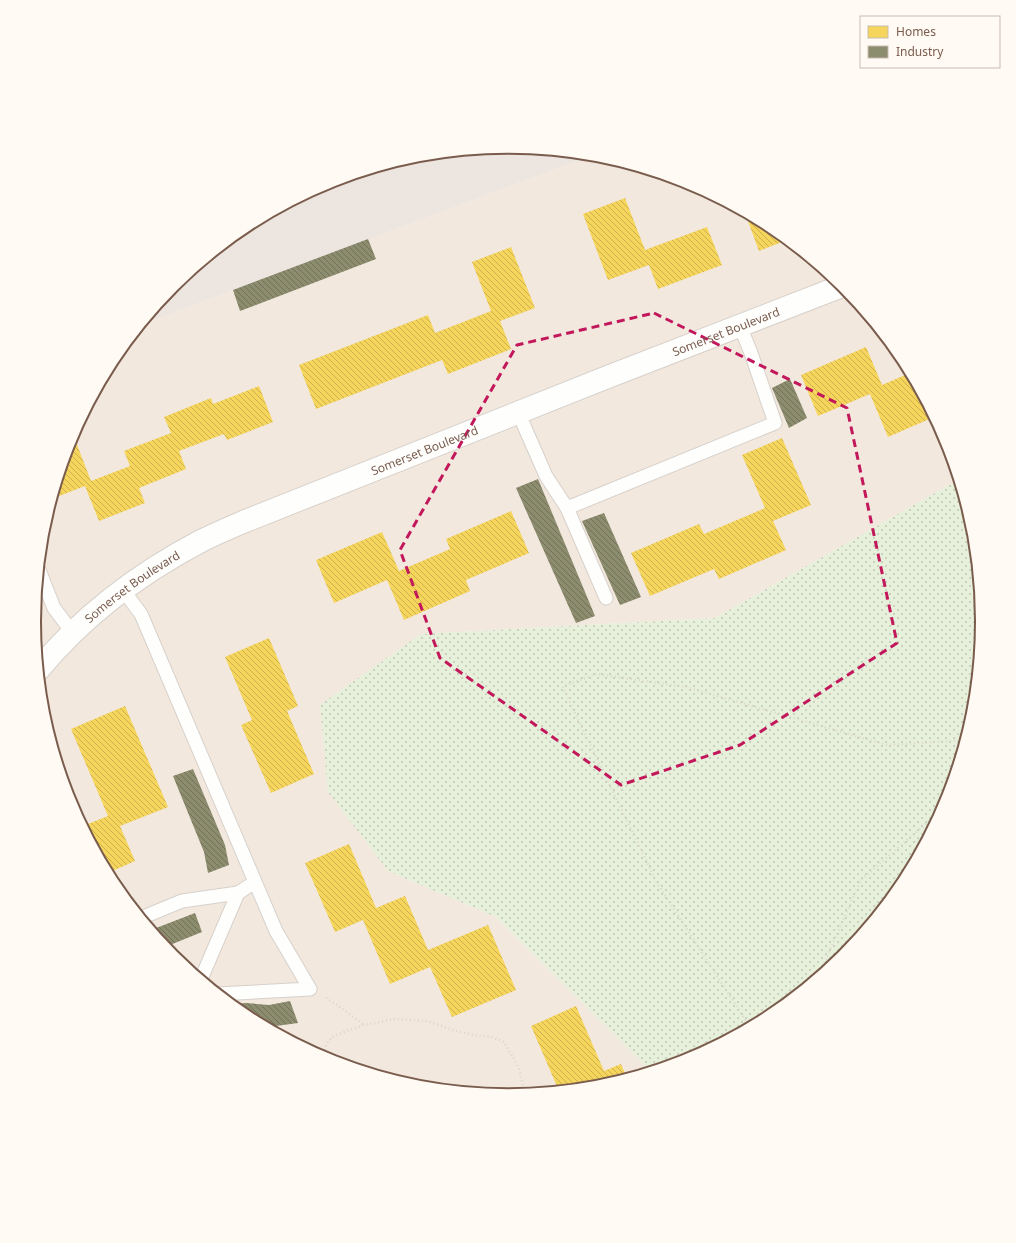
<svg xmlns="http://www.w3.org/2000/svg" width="1016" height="1243" font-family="'Noto Sans',sans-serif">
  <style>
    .residential { fill: #f2e8de }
    .industrial { fill: #ede5e0 }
    .green { fill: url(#green-dots) }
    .homes { fill: url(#homes-back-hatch) }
    .industry { fill: url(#industry-back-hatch) }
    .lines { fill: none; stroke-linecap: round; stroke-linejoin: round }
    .service-casing { stroke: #d7d1cb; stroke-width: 15 }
    .minor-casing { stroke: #d7d1cb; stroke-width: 24 }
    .path { stroke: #dcd5d0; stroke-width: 2.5; stroke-dasharray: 1 3; stroke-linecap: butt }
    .service { stroke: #fefefd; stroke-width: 13 }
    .minor { stroke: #fefefd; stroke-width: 22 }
    .marked { fill: none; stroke: #c2185b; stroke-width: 3; stroke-dasharray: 8 5; stroke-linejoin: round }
    .labels { text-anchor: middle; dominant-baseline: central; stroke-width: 4; stroke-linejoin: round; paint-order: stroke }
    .street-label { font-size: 12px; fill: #7a5c4d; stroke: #fffaf3 }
    .rim { fill: none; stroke: #7a5c4d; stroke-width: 2 }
  </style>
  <defs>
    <pattern id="green-dots" width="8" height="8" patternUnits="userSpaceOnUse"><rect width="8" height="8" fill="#e7f0db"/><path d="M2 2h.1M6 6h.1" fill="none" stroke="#c0c6b4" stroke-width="1.8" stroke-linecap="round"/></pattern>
    <pattern id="homes-back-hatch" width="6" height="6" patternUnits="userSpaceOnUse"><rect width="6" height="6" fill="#f6d55c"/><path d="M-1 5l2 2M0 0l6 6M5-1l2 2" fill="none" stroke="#ccb04e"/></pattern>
    <pattern id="industry-back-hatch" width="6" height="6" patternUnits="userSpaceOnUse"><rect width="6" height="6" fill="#8c8c6e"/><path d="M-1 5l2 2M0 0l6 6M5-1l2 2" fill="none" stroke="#727058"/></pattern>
  </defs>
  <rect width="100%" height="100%" fill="#f9f5f0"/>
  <!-- residential -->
  <path class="residential" d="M590,156L601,157L690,184L772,228L843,286L902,358L946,440L958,480L715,618L421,634L388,871L496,917L651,1071L600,1086L508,1095L415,1086L326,1059L244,1015L173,957L114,885L70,803L43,714L34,621L43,529L70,440L114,358L141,325Z"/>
  <!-- industrial -->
  <path class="industrial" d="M508,148L590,156L141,325L173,286L245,227L327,183L416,157Z"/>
  <!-- green -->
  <path class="green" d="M958,480L973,529L982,622L973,714L946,803L902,885L843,957L771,1016L689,1060L651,1071L496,917L388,871L328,792L320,705L421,634L715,618Z"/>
  <!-- homes -->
  <g class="homes">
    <path d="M625,198L645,250L707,227L722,265L658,289L649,265L608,280L583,214Z"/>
    <path d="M745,213L772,228L787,240L759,251Z"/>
    <path d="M511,247L535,308L500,321L511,349L448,374L442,360L316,409L299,365L428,315L435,333L491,311L472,262Z"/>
    <path d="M866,347L882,385L910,373L934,417L888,437L870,394L818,416L801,375Z"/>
    <path d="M259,386L273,422L227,440L224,434L179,451L186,469L139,488L145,503L99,521L85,486L54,498L53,496L71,439L74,437L91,481L130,466L124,451L171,433L164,417L211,398L213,404Z"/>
    <path d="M782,438L811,505L773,521L786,550L719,579L714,569L650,596L631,553L699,524L704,534L765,508L742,455Z"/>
    <path d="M511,511L529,553L466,580L470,591L404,620L387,580L334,603L316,560L382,532L399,571L450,549L446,539Z"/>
    <path d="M269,638L298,706L287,711L314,774L271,793L241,725L252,720L225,657Z"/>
    <path d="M125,706L168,807L120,826L135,861L108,873L83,826L108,816L71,729Z"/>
    <path d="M349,844L376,908L405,896L428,950L488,925L516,990L452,1017L430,967L390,984L363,920L335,932L305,863Z"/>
    <path d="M576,1006L604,1071L621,1064L627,1078L600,1086L580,1088L579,1086L573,1089L559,1091L531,1026Z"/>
  </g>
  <!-- industry -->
  <g class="industry">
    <path d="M368,239L376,259L240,311L233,290Z"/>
    <path d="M790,379L807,418L789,428L772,388Z"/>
    <path d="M538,479L595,616L576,623L516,488Z"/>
    <path d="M604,513L641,597L620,605L582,521Z"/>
    <path d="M193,769L225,845L229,865L208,873L204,852L173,776Z"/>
    <path d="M195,913L202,932L165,947L151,930Z"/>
    <path d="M290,1001L298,1023L276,1026L263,1025L244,1015L231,1004L246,1003L269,1005Z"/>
  </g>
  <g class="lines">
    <!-- service casing -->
    <g class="service-casing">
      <g id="service">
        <path d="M518,412L546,476L567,508L606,598"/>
        <path d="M567,508L775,423L751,353L740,326"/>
        <path d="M39,570L54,608L72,632"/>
        <path d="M123,590L141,614L276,931L310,989L218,994"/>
        <path d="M141,918L182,901L238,893"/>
        <path d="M201,979L238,893L255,882"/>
      </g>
    </g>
    <!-- minor casing -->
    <g class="minor-casing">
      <g id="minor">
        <path id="s1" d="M39,669C83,616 140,573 201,541C215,534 229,528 243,522L605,378L842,286"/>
      </g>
    </g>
    <!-- path -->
    <g class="path">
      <path d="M51,740L58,748L65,786"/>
      <path d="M821,975L827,956L861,880L943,809"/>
      <path d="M326,998L336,1004L364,1025"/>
      <path d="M750,1027L657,883L573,709L563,686L597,674L686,687L887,745L965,740"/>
      <path d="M323,1058L326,1045L332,1037L344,1032L364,1025L395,1019L427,1021L453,1030L473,1035L492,1037L504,1042L519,1068L525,1094"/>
    </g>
    <!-- service -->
    <use href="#service" class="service"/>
    <!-- minor -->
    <use href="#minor" class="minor"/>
  </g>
  <!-- marked area -->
  <path class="marked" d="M654,313L847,408L897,643L740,745L621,785L440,658L400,550L517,345Z"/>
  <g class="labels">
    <!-- street labels -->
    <g class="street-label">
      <text stroke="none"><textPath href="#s1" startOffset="773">Somerset Boulevard</textPath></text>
      <text stroke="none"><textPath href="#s1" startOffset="449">Somerset Boulevard</textPath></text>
      <text stroke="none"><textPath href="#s1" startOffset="125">Somerset Boulevard</textPath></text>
    </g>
  </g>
  <!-- crop -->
  <path d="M0 0H1016V1243H0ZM41 621a467 467 0 1 1 934 0a467 467 0 1 1-934 0Z" fill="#fffaf3" fill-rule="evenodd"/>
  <path class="rim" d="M41 621a467 467 0 1 1 934 0a467 467 0 1 1-934 0Z"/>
  <!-- legend -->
  <rect x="860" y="16" width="140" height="52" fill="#fffaf3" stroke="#cabbb1"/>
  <rect x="868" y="26" width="20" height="12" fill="#f6d55c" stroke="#cabbb1"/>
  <text x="896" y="36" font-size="12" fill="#7a5c4d">Homes</text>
  <rect x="868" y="46" width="20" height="12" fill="#8c8c6e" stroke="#cabbb1"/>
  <text x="896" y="56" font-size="12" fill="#7a5c4d">Industry</text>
</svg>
